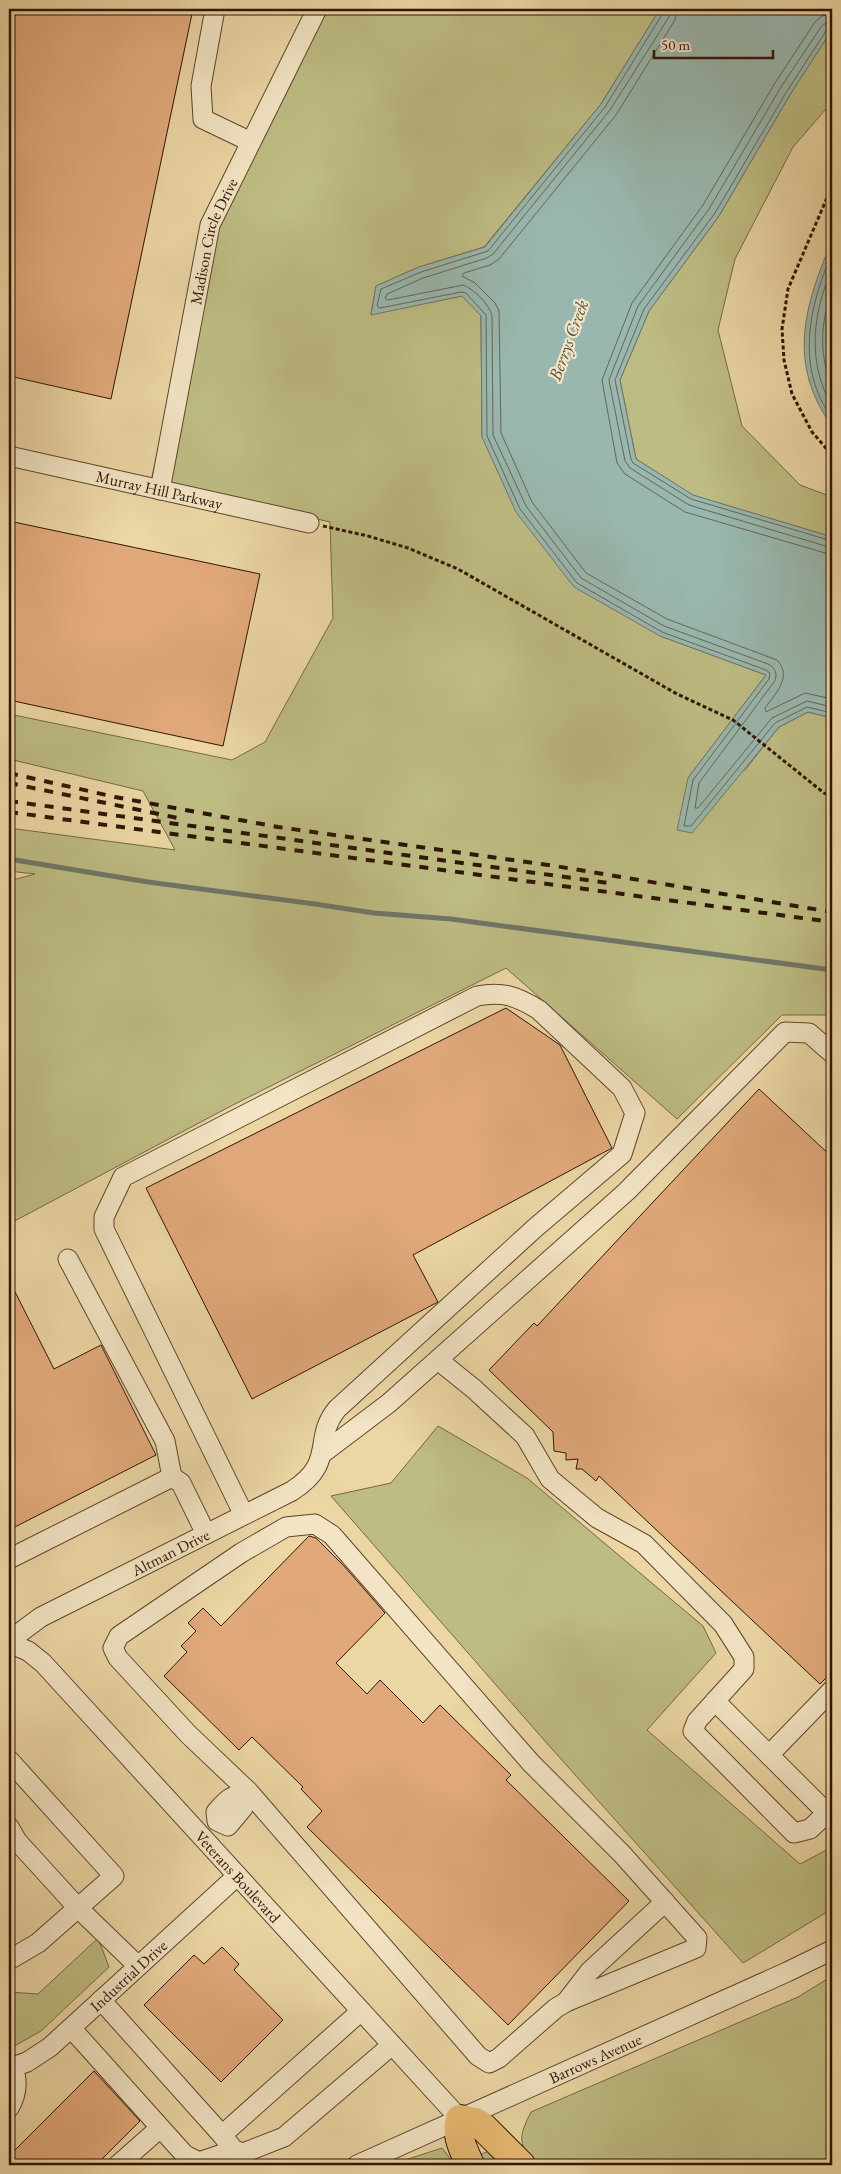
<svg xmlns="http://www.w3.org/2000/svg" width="841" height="2174" font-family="'EB Garamond',serif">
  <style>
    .green { fill: #bdbc82; stroke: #766843 }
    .water { fill: #99b7ae; stroke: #6f766a }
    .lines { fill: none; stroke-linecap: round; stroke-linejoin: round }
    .shore { stroke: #646659; stroke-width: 1 }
    .stream { stroke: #6f766a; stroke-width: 5 }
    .building { fill: #e1a97a; stroke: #301504 }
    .minor-casing { stroke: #5f452c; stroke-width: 21 }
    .highway-casing { stroke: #301504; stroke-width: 30 }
    .path { stroke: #301504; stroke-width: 3; stroke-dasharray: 4 2.5; stroke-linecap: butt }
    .minor { stroke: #f2e4c4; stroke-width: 19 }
    .highway { stroke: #e6bb72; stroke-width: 28 }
    .rail { stroke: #301504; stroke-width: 4; stroke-dasharray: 9 9; stroke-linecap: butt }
    .labels { text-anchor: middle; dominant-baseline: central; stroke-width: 4.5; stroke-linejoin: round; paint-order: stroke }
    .street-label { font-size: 16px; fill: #301504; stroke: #f2e4c4 }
    .water-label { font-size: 18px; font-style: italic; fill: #554e40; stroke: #f2e4c4 }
  </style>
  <rect width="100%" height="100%" fill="#ebd6a4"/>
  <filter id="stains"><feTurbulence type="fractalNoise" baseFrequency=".004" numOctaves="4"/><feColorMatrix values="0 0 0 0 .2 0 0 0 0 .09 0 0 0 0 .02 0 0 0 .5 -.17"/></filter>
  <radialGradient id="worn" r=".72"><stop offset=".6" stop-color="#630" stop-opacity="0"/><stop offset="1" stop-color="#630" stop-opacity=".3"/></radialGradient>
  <!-- green -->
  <g class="green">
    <path d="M317,9H660L601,104L484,247L419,267L376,286L371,314L462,296L481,315L482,437L660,636L766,675L688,778L745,770L779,727L808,712L832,718V1015H782L677,1119L506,968L229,1107L9,1224V881L35,874L9,871V828L175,850L143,791L9,759V714L232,760L265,742L333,618L330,522L151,481L218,196Z"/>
    <path d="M832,30V102L793,147L735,259L718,330L742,426L800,485L832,497V537L692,495L636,459L620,380L649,311L719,216L791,93Z"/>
    <path d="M438,1426L527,1478L703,1626L716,1653L647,1730L800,1864L832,1847V1909L743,1963L544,1740L331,1496L391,1483Z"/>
    <path d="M98,1938L109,1967L41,2031L9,2049V1992L38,1994Z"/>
    <path d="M832,1976V2165H539C516,2146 519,2136 531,2112L798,1997Z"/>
    <path d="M442,2148L455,2165H392L396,2163Z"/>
    <path d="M494,2149L508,2165H483L479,2155Z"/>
  </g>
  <!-- water -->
  <g class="water">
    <path d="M660,9H832V30L791,93L719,216L649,311L620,380L636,459L693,495L832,537V718L808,712L779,727L692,833L677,830L688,778L766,675L660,636L574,587L516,512L482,437L481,316L462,296L371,315L376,286L419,267L485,247L601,104Z"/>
    <path d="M832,241V426C787,364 804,306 832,241Z"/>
  </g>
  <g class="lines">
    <!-- shore -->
    <g class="shore">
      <path d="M664,9L663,13L605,107L488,251L421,272L381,289L377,306L380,308L461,292L466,293L486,315L487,436L520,509L577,583L662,632L766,670L770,673L769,679L693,780L684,826H691L775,723L807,707L832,713"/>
      <path d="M670,9L669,17L610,110L493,254L487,258L423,278L387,294L385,298L388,300L463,285C474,289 490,305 492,316L493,435L526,506L581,578L664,626L768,664C776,668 778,675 774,682L699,783L695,808H698L772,718L807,701L832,707"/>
      <path d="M678,9L675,20L616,115L499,259L490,265L464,273L462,276L475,283L495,303L499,311L501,433L532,502L586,573L667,619L777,660C793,677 775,694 765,708L766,712L805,693L832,699"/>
      <path d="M832,14L822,16L815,22L775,83L703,205L632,303L602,380L617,463L625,474L685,512L832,555"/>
      <path d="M832,22L826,23L821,27L781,87L709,209L638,306L609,380L625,461L630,468L689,505L832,548"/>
      <path d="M832,28L826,31L787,91L715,213L644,309L615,380L631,459L633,463L691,499L832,541"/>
      <path d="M832,253C809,307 795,367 832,418"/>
      <path d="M832,269C812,314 807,363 832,406"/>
      <path d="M832,290C819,329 820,353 832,391"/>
    </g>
    <!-- stream -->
    <path class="stream" d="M9,859L148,882L315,904L374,913L451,919L832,970"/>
  </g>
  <!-- building -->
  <g class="building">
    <path d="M16,9H193L111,399L9,376V48Z"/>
    <path d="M9,521L260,574L223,746L9,700Z"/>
    <path d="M506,1008L560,1045L612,1148L413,1255L438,1302L252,1399L146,1188Z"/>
    <path d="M759,1089L832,1157V1672L820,1684L599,1476L596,1481L582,1469H576L578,1459L566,1460V1453L554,1451L553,1432L489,1370L534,1323L537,1326Z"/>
    <path d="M9,1280L54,1369L101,1345L156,1455L9,1530Z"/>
    <path d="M309,1536L316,1538L344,1566L385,1613L336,1663L367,1694L380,1680L423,1723L440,1705L511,1775L506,1780L629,1901L508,2025L307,1827L322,1811L301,1789L303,1787L252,1737L239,1750L164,1676L187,1652L181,1646L196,1631L188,1623L203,1608L221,1626Z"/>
    <path d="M222,1947L239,1964L234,1970L283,2020L221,2082L144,2005L194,1955L204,1964Z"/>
    <path d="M94,2071L140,2121L96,2165H9V2156Z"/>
  </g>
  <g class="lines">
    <!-- minor casing -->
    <g class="minor-casing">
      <g id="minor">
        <path d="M215,9L201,86L203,119L251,142"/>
        <path id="s1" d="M9,456L309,523"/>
        <path id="s2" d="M160,490L210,225L317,9"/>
        <path d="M68,1259L165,1441L172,1477"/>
        <path d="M438,1360L474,1389L525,1436L550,1479L597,1518L644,1544L723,1624L744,1657V1669L697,1721L693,1731L794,1833L810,1829L827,1813L832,1818"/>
        <path d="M323,1453L389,1403L626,1192L785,1032L809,1033L832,1053"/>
        <path d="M9,1559L172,1477L181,1483L206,1534"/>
        <path id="s3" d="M9,1643L18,1634L41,1617L292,1491C337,1462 312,1439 337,1409L535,1228L622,1154L635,1113L622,1088L539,1010C517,996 502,991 477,996L123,1177L104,1217V1229L244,1515"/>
        <path id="s4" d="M9,1643L28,1651L43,1663L460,2119"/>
        <path d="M715,1701L827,1813"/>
        <path d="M769,1755L832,1690"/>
        <path d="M9,1760L114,1876L38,1943L9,1960"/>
        <path d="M244,1794L248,1791L188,1734L118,1658L113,1648L119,1636L241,1553L286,1527L315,1524L332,1535L531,1763L622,1854L697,1938L696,1948L566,2002L556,2008L499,2058L489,2063L478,2056L248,1791"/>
        <path d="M244,1794L243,1808L228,1826L217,1821L216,1812C225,1802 230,1795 244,1794Z"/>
        <path d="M9,1827L17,1841L78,1908L138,1966"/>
        <path d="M101,2000L222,2135"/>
        <path d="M566,2002L590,1971L665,1902"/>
        <path d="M361,2011L222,2135L234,2150L243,2153L284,2137L392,2045"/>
        <path d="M71,2028L185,2155L199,2162L234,2150"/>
        <path id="s5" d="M9,2108C17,2095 18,2081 13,2067L27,2062L50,2047L237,1876"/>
        <path d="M118,2165L160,2128"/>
        <path id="s6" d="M357,2165L787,1972L832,1950"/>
      </g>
    </g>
    <!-- highway casing -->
    <g class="highway-casing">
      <path id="highway" d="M470,2165C464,2150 455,2136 460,2119L475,2122L482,2126L521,2165"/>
    </g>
    <!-- path -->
    <g class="path">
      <path d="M832,186L788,289L782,329L784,360L792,394L812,432L832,455"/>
      <path d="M323,526L368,536L408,548L458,569L677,694L733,720L824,793L832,797"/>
    </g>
    <!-- minor -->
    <use href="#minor" class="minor"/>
    <!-- highway -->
    <use href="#highway" class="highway"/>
    <!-- rail -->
    <g class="rail">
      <path d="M9,773L115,797L278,827L555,866L832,912"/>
      <path d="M9,783L178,818"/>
      <path d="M9,801L609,883"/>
      <path d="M9,812L832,922"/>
    </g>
  </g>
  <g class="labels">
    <!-- street labels -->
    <g class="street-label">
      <text stroke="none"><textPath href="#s2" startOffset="255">Madison Circle Drive</textPath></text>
      <text stroke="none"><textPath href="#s1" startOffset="154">Murray Hill Parkway</textPath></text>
      <text stroke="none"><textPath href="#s3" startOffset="186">Altman Drive</textPath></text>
      <text stroke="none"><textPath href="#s4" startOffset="329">Veterans Boulevard</textPath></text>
      <text stroke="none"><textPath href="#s5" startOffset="191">Industrial Drive</textPath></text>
      <text stroke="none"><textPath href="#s6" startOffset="261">Barrows Avenue</textPath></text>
    </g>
    <!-- water labels -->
    <g class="water-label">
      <text transform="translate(568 340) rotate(-70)">Berrys Creek</text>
    </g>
  </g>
  <!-- margin -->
  <rect width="841" height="2174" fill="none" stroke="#ebd6a4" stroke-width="30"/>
  <rect x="10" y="10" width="821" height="2154" fill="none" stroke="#301504" stroke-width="2.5"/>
  <rect x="15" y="15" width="811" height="2144" fill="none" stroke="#301504"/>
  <!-- scale -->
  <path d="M654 50v8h119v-8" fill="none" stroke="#301504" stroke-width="2.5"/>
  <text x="661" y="50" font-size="15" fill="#301504" stroke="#f2e4c4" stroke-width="4" paint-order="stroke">50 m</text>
  <rect width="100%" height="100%" filter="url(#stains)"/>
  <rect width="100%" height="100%" fill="url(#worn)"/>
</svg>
